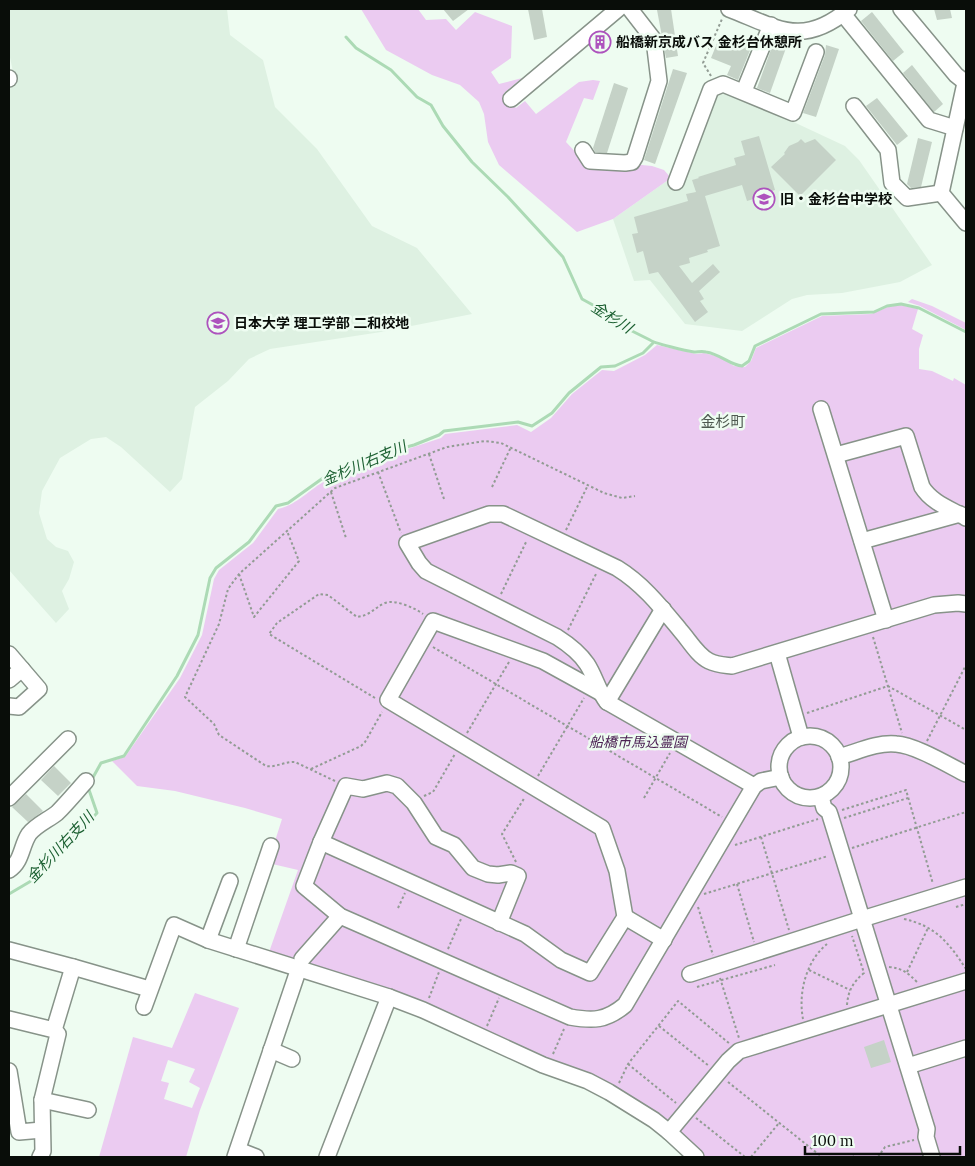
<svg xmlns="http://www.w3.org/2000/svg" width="975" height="1166" font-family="Lora,'Noto Sans JP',serif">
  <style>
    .built { fill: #def1e2 }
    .green { fill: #ebcbf1; fill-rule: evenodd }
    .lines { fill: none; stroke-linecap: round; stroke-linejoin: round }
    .stream { stroke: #acdab5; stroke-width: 3 }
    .building { fill: #c5d2c7 }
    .minor-casing { stroke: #879389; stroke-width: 18 }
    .path { stroke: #929c94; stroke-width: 2; stroke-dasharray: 2.5 2.5; stroke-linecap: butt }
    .minor { stroke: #fff; stroke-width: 15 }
    .labels { text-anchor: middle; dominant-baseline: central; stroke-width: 5; stroke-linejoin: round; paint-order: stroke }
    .poi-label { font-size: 14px; font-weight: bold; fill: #090d09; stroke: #eefcf1; text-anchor: start }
    .park-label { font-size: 14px; font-style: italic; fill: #4b2053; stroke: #eefcf1 }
    .water-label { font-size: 15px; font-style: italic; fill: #1c6032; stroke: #eefcf1 }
    .neighbourhood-label { font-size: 15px; fill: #4f5a51; stroke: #eefcf1 }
  </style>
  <rect width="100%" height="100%" fill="#eefcf1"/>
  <!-- built -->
  <g class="built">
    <path d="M9,9H227L230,35L263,60L275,107L317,149L372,226L417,248L472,314L381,332L270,349L249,359L228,381L195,407L182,479L170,492L121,447L106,437L91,439L60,458L42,491L39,513L47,539L56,547L68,551L74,562L69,579L62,591L69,609L56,623L9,570V83L15,81L9,53Z"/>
    <path d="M704,90H725L845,146L859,160L932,265L900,282L842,293L807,295L792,299L742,331L685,324L650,280L634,281L613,219L671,178Z"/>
  </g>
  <!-- green -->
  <g class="green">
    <path d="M361,9H418L426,20L446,19L456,30L475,12L512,26L511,58L491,72L499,84L522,78L504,93L516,108L525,101L536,114L579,82L593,80L600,81L593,100L584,98L566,142L582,159L652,166L664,170L671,178L613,219L577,232L499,165L488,142L484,114L479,102L460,85L432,75L386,50Z"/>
    <path d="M912,299L932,306L966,323V330L920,306L908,302Z"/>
    <path d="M900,305L918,309L912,329L923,335L919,349V369L932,371L953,381L954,378L966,385V1157H699L644,1109L309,966L307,961L289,962L268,955L298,870L268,863L282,819L245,808L175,791L137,786L112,761L125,757L180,678L202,635L214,579L219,570L253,543L278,509C299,504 309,489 327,480C363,461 403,451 441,438L445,434L517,425L531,432L551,418L572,394L602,370L614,371L645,355L657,345L696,354L704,353L720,357L734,366L745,367L751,361L756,348L822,316L871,314L888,307Z"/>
    <path d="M195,993L239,1008L200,1110L186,1157H99L133,1037L172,1048ZM168,1060L195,1069L189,1082L200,1088L192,1108L164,1099L169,1083L161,1081Z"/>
  </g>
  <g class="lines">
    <!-- stream -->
    <g class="stream">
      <path d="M346,37L356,48L391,70L417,97L431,105L443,126L472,162L508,197L563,257L582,299L602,310L618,324L650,340C653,343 687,351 694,352C698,352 702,351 706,352C720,354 730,365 742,366L749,361L755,346L821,314L874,312L887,306L901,304L919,308L966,332"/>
      <path d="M91,781L101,763L124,756L177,676L198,635L210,578L216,568L249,542L276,506L288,503L323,478L349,466L373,456L414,445L439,435L444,431L518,422L532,426L552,413L569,393L601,367L615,366L643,353L653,343"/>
      <path d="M9,894L31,881L97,813L88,787"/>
    </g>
  </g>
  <!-- building -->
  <g class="building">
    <path d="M443,9H469L453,21Z"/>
    <path d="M528,9H542L547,37L534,40Z"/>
    <path d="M671,9L678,56L666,58L657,10Z"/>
    <path d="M934,9H950L952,18L937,20Z"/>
    <path d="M872,12L904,52L893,61L861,21Z"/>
    <path d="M720,36L751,48L738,80L727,75L731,66L711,58Z"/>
    <path d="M773,44L786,48L770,93L757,88Z"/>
    <path d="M826,45L839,49L816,117L803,113L825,55Z"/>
    <path d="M912,65L943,104L934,112L903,73Z"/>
    <path d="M673,69L687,73L655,164L644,160Z"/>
    <path d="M614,83L628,88L607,153L595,152L593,148Z"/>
    <path d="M877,98L908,136L897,145L866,106Z"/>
    <path d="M759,136L775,190L757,196V198L747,201L742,185L705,196L720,246L707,250L708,252L689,258L690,263L679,266L692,283L713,264L720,272L699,291L704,299L700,301L708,312L695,322L658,272L649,274L643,251L637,253L632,234L638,233L634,217L688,201L686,194L696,192L692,180L699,178L698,177L736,165L734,158L745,155L741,141Z"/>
    <path d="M918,138L932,142L921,187L911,188L907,184Z"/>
    <path d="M801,139L805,143L815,139L836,160L800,196L771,167L785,154L784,153L789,146L798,142Z"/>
    <path d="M54,766L71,783L58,796L41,780Z"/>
    <path d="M26,794L43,811L28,822L12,807Z"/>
    <path d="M884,1040L891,1062L871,1068L864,1047Z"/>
  </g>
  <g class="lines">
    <!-- minor casing -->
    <g class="minor-casing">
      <g id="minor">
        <path d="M729,9C778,28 802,48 849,9"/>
        <path d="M901,9L956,75L966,83"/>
        <path d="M843,14L929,120L955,128"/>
        <path d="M9,78V79"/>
        <path d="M965,83L941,193L966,223"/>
        <path d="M744,91L771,25"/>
        <path d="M511,99L618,9"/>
        <path d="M854,106L888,150L892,183L907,198L941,193"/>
        <path d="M583,150L590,161L625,163L632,162L635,157L659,81L654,40L630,9"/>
        <path d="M676,182L711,89L723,84L793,113L816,52"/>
        <path d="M821,409L886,620"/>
        <path d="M836,455L906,436L922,487C932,503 951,509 966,518"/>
        <path d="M862,541L960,514"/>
        <path d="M777,653L801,737"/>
        <path d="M9,654L39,689L19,707L9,706"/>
        <path d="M9,680L22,669"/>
        <path d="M607,702L663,609"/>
        <circle cx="810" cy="767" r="31"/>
        <path d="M839,757C857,752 877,742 896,744C915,745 948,765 966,774"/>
        <path d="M754,786L607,702C598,691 595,676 587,664C579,652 568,644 557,637L426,571L419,563L407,543L489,514H503L617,568C643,584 661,607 680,630C689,640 697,655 709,661C717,665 724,665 732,666L934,605L958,603L966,604"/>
        <path d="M821,797L824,808L829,812L830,815L927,1129L926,1137L932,1157"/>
        <path d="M9,798L68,739"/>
        <path d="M321,842L525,934L561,960L590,973L625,917L617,871L602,828L388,700L433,621L543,661L601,693"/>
        <path d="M9,870C22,862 21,846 29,834C36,825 48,820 57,813C67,803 77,791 86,781"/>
        <path d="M625,917L664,940"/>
        <path d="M499,923L518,876L511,873L498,875L488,874L473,868L454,845L436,837L414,803L397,786L387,783L363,789L346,786L321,842L304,886L340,916L570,1017C593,1021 606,1021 625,1005L754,786L761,781L781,777"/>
        <path d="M208,940L230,881"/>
        <path d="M236,949L271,846"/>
        <path d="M9,950L73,967"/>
        <path d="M302,959L340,916"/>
        <path d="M690,974L862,919L966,887"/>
        <path d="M144,1007L174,925L208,940L389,997L423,1010L543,1065L588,1081L609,1092L654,1120L669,1132L696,1157"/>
        <path d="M9,1019L54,1030L58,1034L42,1100L43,1151L40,1157"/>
        <path d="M54,1030L73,967L149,989"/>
        <path d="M271,1050L292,1059"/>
        <path d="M908,1066L966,1048"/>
        <path d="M9,1071L19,1132L42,1130"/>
        <path d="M42,1100L88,1110"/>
        <path d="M669,1132L728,1061L739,1051L966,981"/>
        <path d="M238,1150L256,1157"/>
        <path d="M235,1157L299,968"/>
        <path d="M327,1157L389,997"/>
      </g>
    </g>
    <!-- path -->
    <g class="path">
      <path d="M711,76L703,63L722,19"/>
      <path d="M429,454L444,499"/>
      <path d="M378,472L401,533"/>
      <path d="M492,487L511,447"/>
      <path d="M331,492L346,538"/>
      <path d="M566,530L588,485"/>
      <path d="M239,574L254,617L299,561L287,531"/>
      <path d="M501,594L527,540"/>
      <path d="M568,630L597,572"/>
      <path d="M873,637L902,733"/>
      <path d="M433,647L722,817"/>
      <path d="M375,698L269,634L277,623L319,594L328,595L357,617C371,615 374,608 385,603C395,599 415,608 423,614"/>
      <path d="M807,713L888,686L966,730"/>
      <path d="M467,733L509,662"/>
      <path d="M927,741L966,665"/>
      <path d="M311,769L361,746L365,742L382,712"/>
      <path d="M538,776L584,698"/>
      <path d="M335,781L295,762C285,761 276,768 266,766L219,735L214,724L185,697L219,624L228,589L239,574L335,488L447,447L485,441L501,443L604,493L622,498L635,496"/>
      <path d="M424,796L433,792L455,754"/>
      <path d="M644,798L670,753"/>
      <path d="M842,810L906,790L933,884"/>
      <path d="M844,818L908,798"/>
      <path d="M761,837L789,930"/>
      <path d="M735,845L818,819"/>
      <path d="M852,848L966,812"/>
      <path d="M516,862L502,834L525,797"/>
      <path d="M737,884L754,942"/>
      <path d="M704,894L828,856"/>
      <path d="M698,907L713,955"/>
      <path d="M956,907L966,904"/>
      <path d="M398,908L405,893"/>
      <path d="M904,919C936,926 949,943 966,969"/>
      <path d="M448,949L461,919"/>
      <path d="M889,967C902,968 908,973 917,982"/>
      <path d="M809,970L850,990"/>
      <path d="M907,972L928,928"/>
      <path d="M720,978L739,1038"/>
      <path d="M697,987L775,965"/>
      <path d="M429,998L439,972"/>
      <path d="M847,1005C848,991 853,982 864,973L852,936"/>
      <path d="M803,1019C798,993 806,961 827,944"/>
      <path d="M487,1026L499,998"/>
      <path d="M659,1026L709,1066"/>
      <path d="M553,1054L564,1029"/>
      <path d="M628,1064L676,1103"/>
      <path d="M728,1082L822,1157"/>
      <path d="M619,1083L628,1064L678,1001L730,1044"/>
      <path d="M696,1118L745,1157"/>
      <path d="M751,1157L779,1123"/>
      <path d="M853,1157L854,1156"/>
      <path d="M878,1157L885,1147L914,1140"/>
    </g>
    <!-- minor -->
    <use href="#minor" class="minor"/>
  </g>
  <!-- icons -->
  <defs>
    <g id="building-ring" transform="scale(1.125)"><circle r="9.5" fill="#eefcf1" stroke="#ad52bd" stroke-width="1.5"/><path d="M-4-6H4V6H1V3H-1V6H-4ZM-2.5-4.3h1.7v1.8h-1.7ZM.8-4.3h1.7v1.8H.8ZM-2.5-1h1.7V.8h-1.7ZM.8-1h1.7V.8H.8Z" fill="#ad52bd"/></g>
    <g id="school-ring" transform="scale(1.125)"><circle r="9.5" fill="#eefcf1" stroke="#ad52bd" stroke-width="1.5"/><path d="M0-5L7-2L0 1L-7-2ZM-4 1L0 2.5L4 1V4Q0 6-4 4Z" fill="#ad52bd"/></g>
    <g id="university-ring" transform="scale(1.125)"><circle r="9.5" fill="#eefcf1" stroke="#ad52bd" stroke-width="1.5"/><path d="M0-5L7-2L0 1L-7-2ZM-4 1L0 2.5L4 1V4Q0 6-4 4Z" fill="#ad52bd"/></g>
  </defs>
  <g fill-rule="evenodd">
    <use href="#building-ring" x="600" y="42"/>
    <use href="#school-ring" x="764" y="199"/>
    <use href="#university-ring" x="218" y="323"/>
  </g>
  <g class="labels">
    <!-- poi labels -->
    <g class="poi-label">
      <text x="616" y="42">船橋新京成バス 金杉台休憩所</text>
      <text x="780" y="199">旧・金杉台中学校</text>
      <text x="234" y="323">日本大学 理工学部 二和校地</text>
    </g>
    <!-- park labels -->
    <g class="park-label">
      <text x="638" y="742">船橋市馬込霊園</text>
    </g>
    <!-- water labels -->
    <g class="water-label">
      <text transform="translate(612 317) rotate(32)">金杉川</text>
      <text transform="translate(364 463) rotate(-23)">金杉川右支川</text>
      <text transform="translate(60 847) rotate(-47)">金杉川右支川</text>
    </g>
    <!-- neighbourhood labels -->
    <g class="neighbourhood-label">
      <text x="723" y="421">金杉町</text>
    </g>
  </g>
  <!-- border -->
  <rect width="975" height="1166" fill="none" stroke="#090d09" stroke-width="20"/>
  <!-- scale -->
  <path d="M805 1146v8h155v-8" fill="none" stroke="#090d09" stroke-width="2.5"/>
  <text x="812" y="1146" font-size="15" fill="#090d09" stroke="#eefcf1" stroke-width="4" paint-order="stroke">100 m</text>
</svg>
